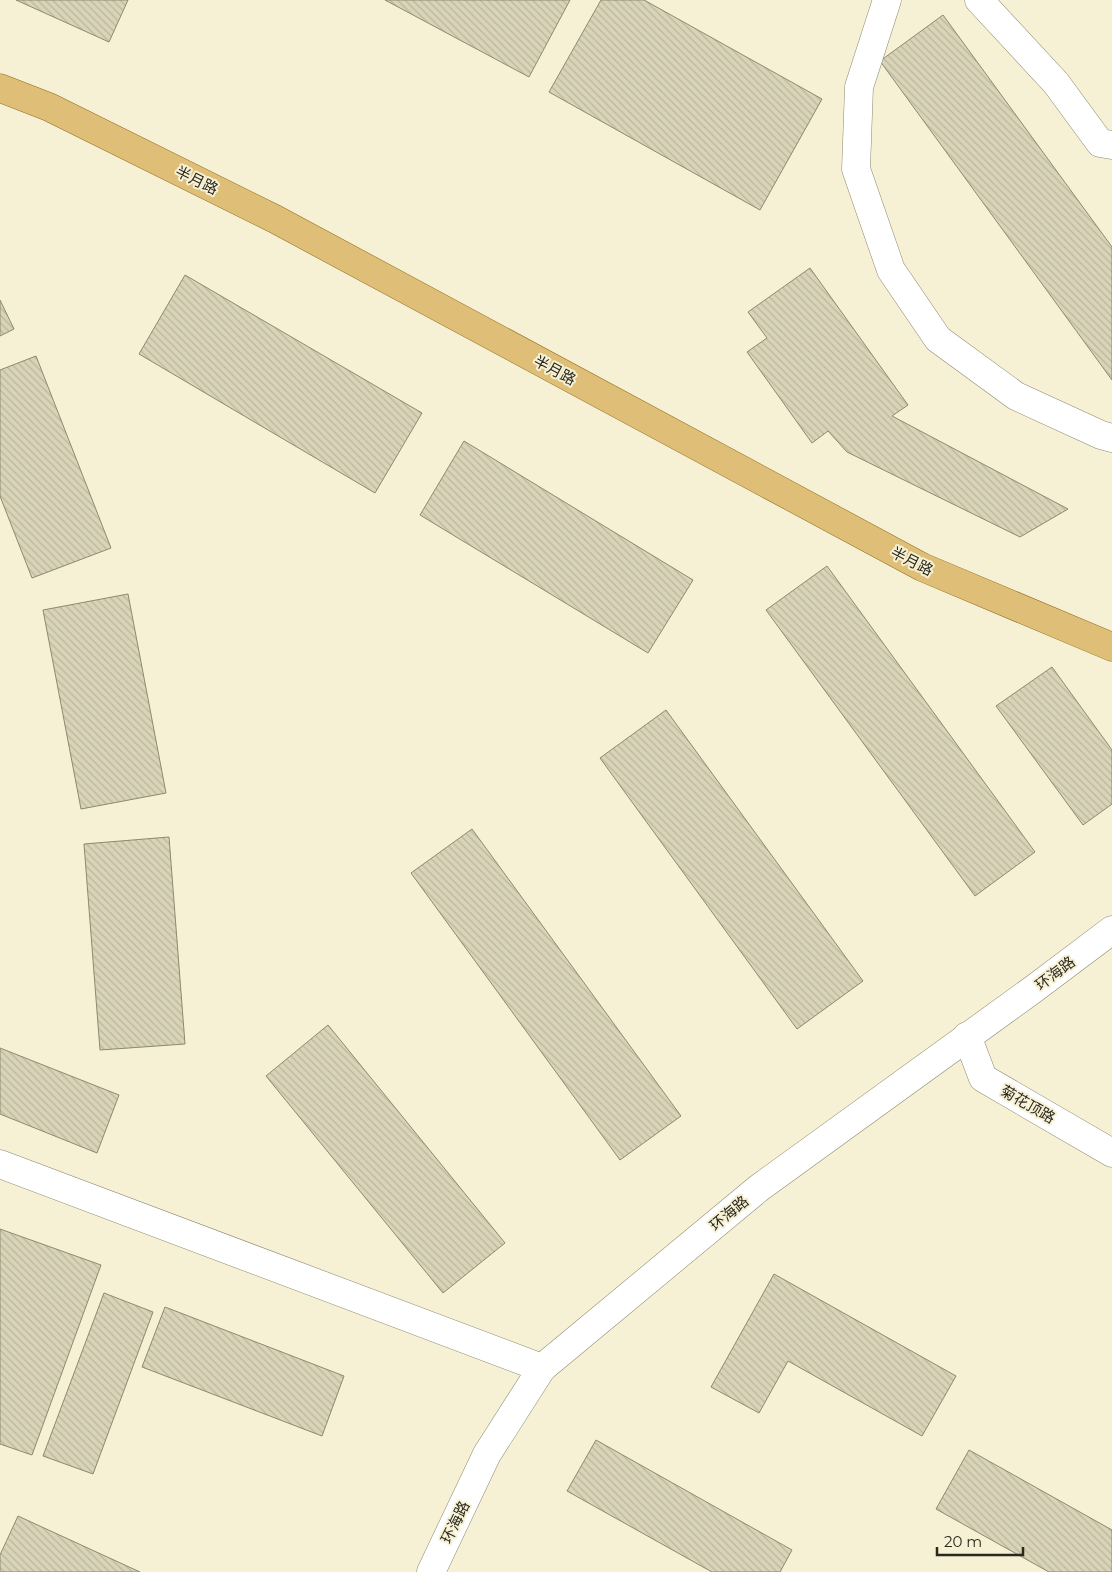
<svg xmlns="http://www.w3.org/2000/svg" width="1112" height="1572" font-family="Montserrat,'Noto Sans SC',sans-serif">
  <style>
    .building { fill: url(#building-back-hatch); stroke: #8d896e }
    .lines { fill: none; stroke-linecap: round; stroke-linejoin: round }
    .minor-casing { stroke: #8e896f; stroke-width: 29 }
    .major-casing { stroke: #926d1d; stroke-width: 29 }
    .minor { stroke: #fff; stroke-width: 28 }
    .major { stroke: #dfbe77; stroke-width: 28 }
    .labels { text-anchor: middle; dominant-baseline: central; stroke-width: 4; stroke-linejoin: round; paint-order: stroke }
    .street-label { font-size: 15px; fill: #2b291e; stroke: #f6f1d5 }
  </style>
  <defs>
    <pattern id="building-back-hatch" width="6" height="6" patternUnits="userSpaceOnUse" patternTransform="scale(1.25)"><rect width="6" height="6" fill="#d9d4b8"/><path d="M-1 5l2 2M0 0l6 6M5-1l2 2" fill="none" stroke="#bab69e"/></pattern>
  </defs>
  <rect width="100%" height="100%" fill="#f6f1d5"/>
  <!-- building -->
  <g class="building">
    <path d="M16,0H128L109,42Z"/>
    <path d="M385,0H570L529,77Z"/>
    <path d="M601,0H644L822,99L760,210L549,92Z"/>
    <path d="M943,15L1112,247V380L880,61Z"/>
    <path d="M810,268L908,405L892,416L1068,509L1020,537L847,452L828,431L812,443L747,352L767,338L748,312Z"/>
    <path d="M185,275L422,413L375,493L139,354Z"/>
    <path d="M0,300L14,329L0,336Z"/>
    <path d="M36,356L111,548L32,578L0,496V370Z"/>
    <path d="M464,441L693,580L648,653L420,515Z"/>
    <path d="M827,566L1035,852L975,896L766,610Z"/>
    <path d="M128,594L166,793L81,809L43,610Z"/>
    <path d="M1052,667L1112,750V804L1083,825L996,706Z"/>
    <path d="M666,710L863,981L797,1029L600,758Z"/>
    <path d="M472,829L681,1116L620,1160L411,873Z"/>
    <path d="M169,837L185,1044L100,1050L84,844Z"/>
    <path d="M328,1025L505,1243L443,1293L266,1076Z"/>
    <path d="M0,1048L119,1095L97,1153L0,1114Z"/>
    <path d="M0,1229L101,1265L32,1455L0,1444Z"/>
    <path d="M774,1274L956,1376L922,1436L788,1361L759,1413L711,1387Z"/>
    <path d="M104,1293L153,1312L93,1474L43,1456Z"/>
    <path d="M165,1307L344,1376L322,1436L142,1367Z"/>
    <path d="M596,1440L792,1550L780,1572H712L567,1491Z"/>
    <path d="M969,1450L1112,1530V1572H1049L936,1509Z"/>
    <path d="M18,1516L140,1572H0V1555Z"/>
  </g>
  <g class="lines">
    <!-- minor casing -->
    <g class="minor-casing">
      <g id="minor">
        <path d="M887,0L859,87L856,169L891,270L938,339L1016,396L1101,435L1112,438"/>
        <path d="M979,0L1056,83L1100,143L1112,145"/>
        <path d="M967,1036L983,1078L1112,1153"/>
        <path d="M0,1164L542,1368"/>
        <path d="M431,1572L487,1454L542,1368L759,1188L1035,988L1112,930"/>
      </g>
    </g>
    <!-- major casing -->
    <g class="major-casing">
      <path id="major" d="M0,88L49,107L275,219L922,567L1112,647"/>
    </g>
    <!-- minor -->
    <use href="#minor" class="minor"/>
    <!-- major -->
    <use href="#major" class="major"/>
  </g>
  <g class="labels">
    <!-- street labels -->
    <g class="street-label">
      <text transform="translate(197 180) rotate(26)">半月路</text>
      <text transform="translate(555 370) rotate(28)">半月路</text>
      <text transform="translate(912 561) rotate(27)">半月路</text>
      <text transform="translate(1055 973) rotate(-37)">环海路</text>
      <text transform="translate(1028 1104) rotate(30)">菊花顶路</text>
      <text transform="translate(729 1213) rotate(-40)">环海路</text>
      <text transform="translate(455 1522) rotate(-64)">环海路</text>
    </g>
  </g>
  <!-- scale -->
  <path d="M937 1547v8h86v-8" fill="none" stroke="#2b291e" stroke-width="2.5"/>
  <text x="944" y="1547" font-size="15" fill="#2b291e" stroke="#f6f1d5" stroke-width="4" paint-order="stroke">20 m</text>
</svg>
